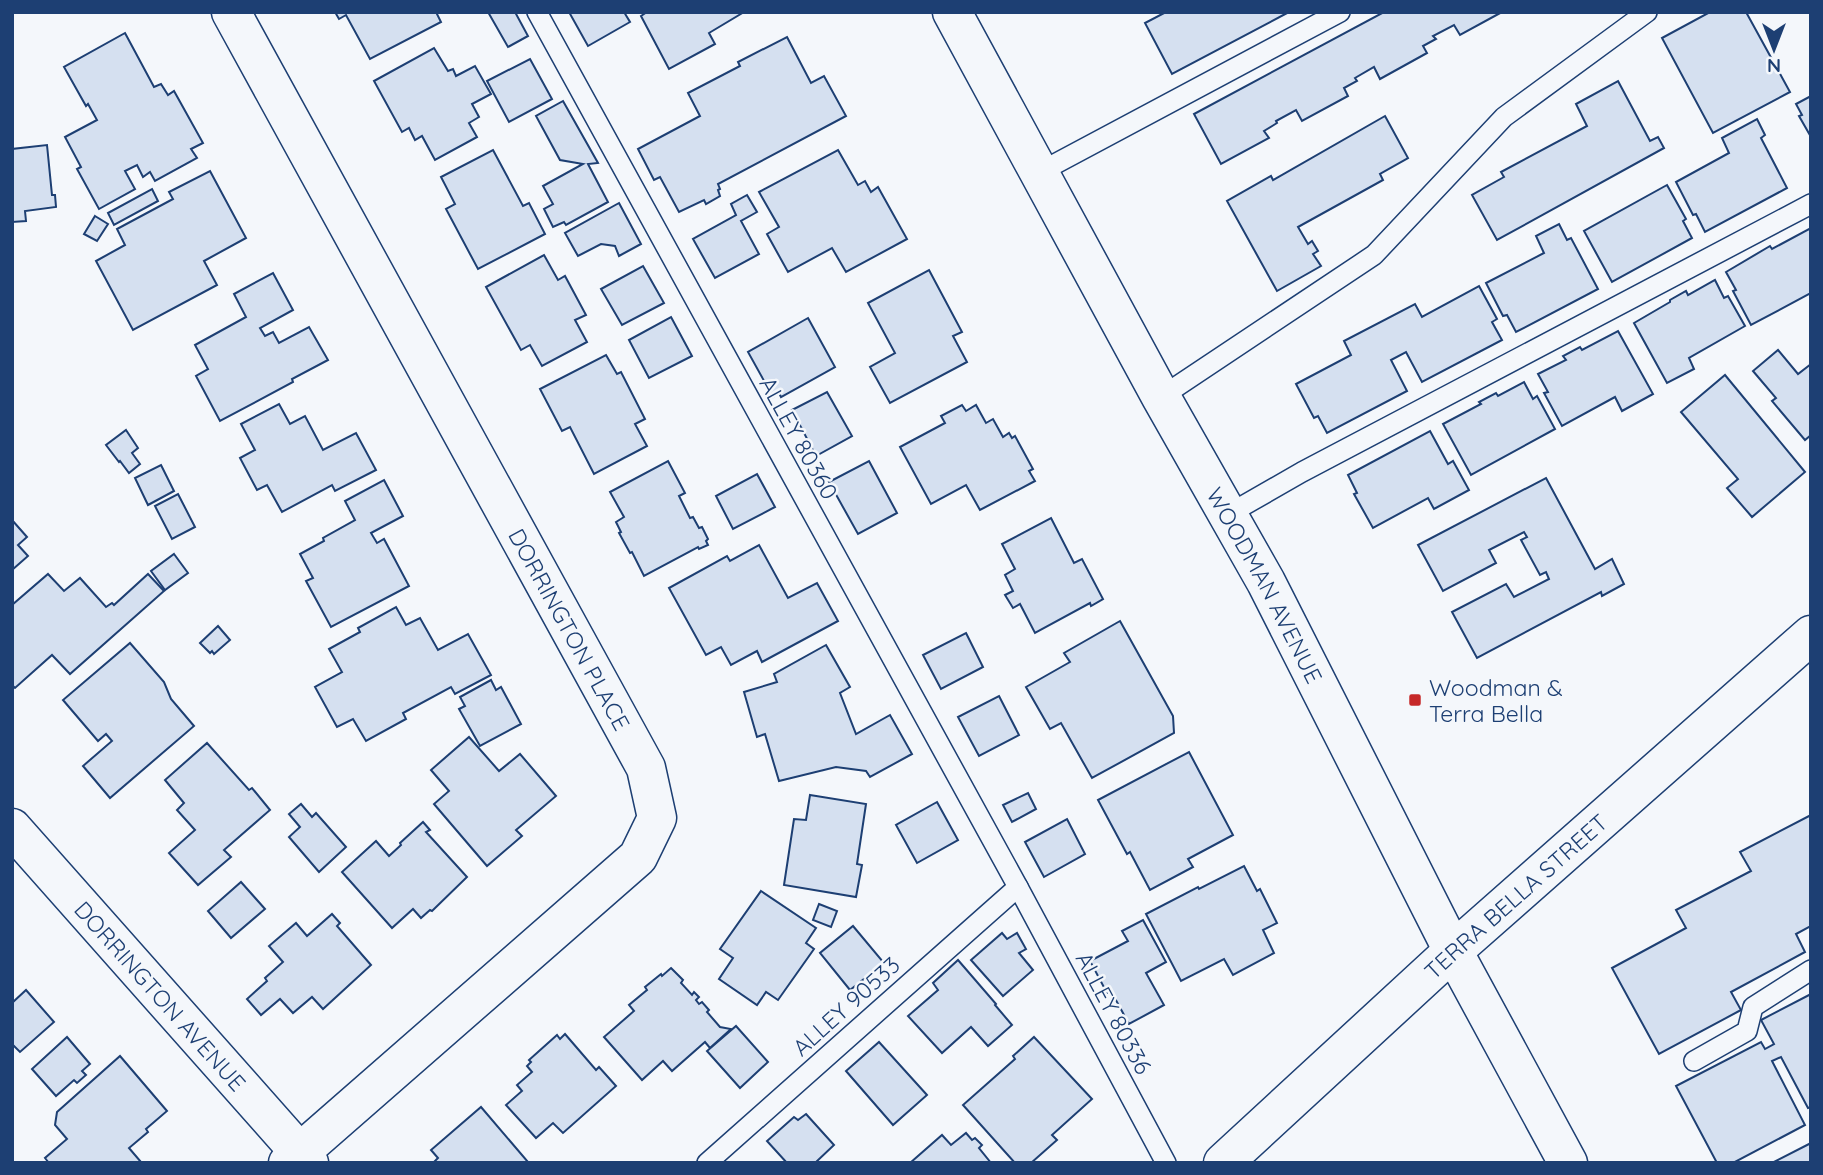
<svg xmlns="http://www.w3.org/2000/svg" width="1823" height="1175" font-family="Quicksand,sans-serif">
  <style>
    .building { fill: #d5e0f0; stroke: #1d3f73; stroke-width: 2 }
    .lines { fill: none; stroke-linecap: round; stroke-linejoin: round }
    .service-casing { stroke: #1d3f73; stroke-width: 22 }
    .minor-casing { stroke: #1d3f73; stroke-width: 41 }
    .secondary-casing { stroke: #1d3f73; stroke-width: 41 }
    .primary-casing { stroke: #1d3f73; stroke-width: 41 }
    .service { stroke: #f4f7fb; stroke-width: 19 }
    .minor { stroke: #f4f7fb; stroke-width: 38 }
    .secondary { stroke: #f4f7fb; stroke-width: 38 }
    .primary { stroke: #f4f7fb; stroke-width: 38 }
    .poi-dot { fill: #c62828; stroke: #f4f7fb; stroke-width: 2.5 }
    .labels { text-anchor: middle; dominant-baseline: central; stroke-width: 5; stroke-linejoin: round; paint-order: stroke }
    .street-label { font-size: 23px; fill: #1d3f73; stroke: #f4f7fb }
    .poi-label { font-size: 23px; fill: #1d3f73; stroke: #f4f7fb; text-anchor: start }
  </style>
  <rect width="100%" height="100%" fill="#f4f7fb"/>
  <!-- building -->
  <g class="building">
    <path d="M335,12H436L441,22L370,59L346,15L339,19Z"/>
    <path d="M488,12H515L528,36L508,47Z"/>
    <path d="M569,12H624L630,22L588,46Z"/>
    <path d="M647,12H744L709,33L715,44L669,69L641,16Z"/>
    <path d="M1166,12H1289L1172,74L1145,23Z"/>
    <path d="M1384,12H1502L1460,35L1454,25L1433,36L1436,39L1423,46L1427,53L1380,79L1374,67L1355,78L1357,81L1344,88L1348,96L1302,121L1296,110L1276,121L1277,123L1264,131L1269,138L1221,164L1194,114Z"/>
    <path d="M1710,12H1746L1790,92L1713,133L1662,38Z"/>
    <path d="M125,33L154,87L161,84L168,95L174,91L203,143L191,149L197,158L155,181L150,172L143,177L137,165L125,171L135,189L99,209L77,169L81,167L65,137L97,120L88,104L86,106L64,67Z"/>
    <path d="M787,37L811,83L824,76L846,116L718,184L720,189L718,190L720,196L706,204L704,200L679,212L660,177L654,180L638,149L700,116L688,93L740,66L738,62Z"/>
    <path d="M434,48L448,71L453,69L456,76L475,66L491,94L472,104L479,117L469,123L477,137L435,160L422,136L415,140L409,128L402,132L374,81Z"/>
    <path d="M530,59L552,99L509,122L487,81Z"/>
    <path d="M1618,81L1650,141L1658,137L1664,148L1497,240L1472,195L1504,177L1501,172L1587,126L1576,104Z"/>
    <path d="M1811,96V137L1799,116L1802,115L1796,104Z"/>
    <path d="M563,101L598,163L588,164L608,202L566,225L564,222L553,227L544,209L553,204L543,186L583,164L560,160L536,116Z"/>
    <path d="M1385,116L1408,158L1380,174L1383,180L1298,227L1308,244L1312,241L1318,251L1313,254L1321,266L1277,291L1227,201L1271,176L1273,180Z"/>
    <path d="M1757,119L1765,135L1761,138L1787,188L1705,232L1696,214L1693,215L1676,182L1729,153L1722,138Z"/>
    <path d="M47,145L52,195H55L56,207L25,211L26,221L12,222V149Z"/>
    <path d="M493,150L523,206L529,203L545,234L478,269L446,209L455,204L441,177Z"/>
    <path d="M838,150L858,185L865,181L871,192L878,187L907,239L846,272L832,248L788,272L767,234L779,227L759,192Z"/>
    <path d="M210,171L246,238L204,261L217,285L133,330L96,261L125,245L117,229L173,199L169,192Z"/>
    <path d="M1667,185L1686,219L1683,221L1692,238L1612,282L1584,231Z"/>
    <path d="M152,189L158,201L114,225L108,213Z"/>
    <path d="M747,195L757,212L741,221L759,254L715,278L693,239L736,215L731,204Z"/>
    <path d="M619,203L641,244L619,256L615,246L601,244L578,256L565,233Z"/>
    <path d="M95,216L108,224L97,241L84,234Z"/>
    <path d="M1559,224L1567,240L1571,238L1598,289L1516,332L1507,315L1503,316L1486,283L1544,253L1536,236Z"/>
    <path d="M1809,229L1811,232V293L1751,325L1733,291L1736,290L1726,272L1770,246L1772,249Z"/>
    <path d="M544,255L558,280L565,276L586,315L575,320L587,342L542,366L530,345L521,350L486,287Z"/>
    <path d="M643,266L664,303L622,325L601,289Z"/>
    <path d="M929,270L962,332L953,336L967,362L890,403L870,367L895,353L868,303Z"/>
    <path d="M273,273L293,310L260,328L265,336L273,332L279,343L309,327L328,360L292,379L293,382L220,421L196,376L208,369L195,345L246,317L234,294Z"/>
    <path d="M1715,280L1724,298L1728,296L1745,326L1689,358L1694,369L1667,383L1634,323L1670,302V300L1686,291L1688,295Z"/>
    <path d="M1479,286L1497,319L1492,322L1502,340L1422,382L1406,352L1391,360L1407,391L1327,433L1318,416L1314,418L1296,384L1351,355L1344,341L1415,304L1422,317Z"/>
    <path d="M671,317L692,356L649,378L629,340Z"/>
    <path d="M808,318L835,367L781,397L779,393L773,397L748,352Z"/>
    <path d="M1618,331L1653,394L1622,411L1615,397L1562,426L1544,393L1548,392L1538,374L1566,360L1563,356L1580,347L1582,350Z"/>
    <path d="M1778,350L1798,374L1811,364V435L1805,440L1772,401L1776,398L1753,371Z"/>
    <path d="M606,355L617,374L621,372L645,419L635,424L647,446L594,474L570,427L562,431L540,389Z"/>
    <path d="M1725,375L1805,472L1752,517L1727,488L1738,479L1681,412Z"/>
    <path d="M1524,382L1533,399L1537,396L1555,429L1471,475L1443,424L1481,404L1479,402L1496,393L1498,396Z"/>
    <path d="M827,392L852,436L816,456L792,410Z"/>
    <path d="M279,404L290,424L305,416L323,450L356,433L376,470L335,491L332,485L282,512L267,485L257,490L240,458L255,450L241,424Z"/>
    <path d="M962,405L966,411L976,405L986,423L993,419L1003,437L1009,433L1012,438L1015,436L1033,469L1029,471L1035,481L980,510L966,485L931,504L900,447L945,423L941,416Z"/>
    <path d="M126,430L138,448L132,453L140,464L129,473L120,461L119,462L106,445Z"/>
    <path d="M1430,431L1448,464L1453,461L1469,490L1434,509L1428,498L1373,528L1354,494L1357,493L1348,475Z"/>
    <path d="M668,461L685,493L679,496L690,518L693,517L699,528L702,527L708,539L706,541L708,545L699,549L698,547L644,576L632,552L630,553L619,533L621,532L616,522L624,517L610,492Z"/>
    <path d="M869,461L897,513L858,534L829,482Z"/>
    <path d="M161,465L174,491L148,505L135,478Z"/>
    <path d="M757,474L775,507L733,529L716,496Z"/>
    <path d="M1546,478L1595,569L1612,559L1624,584L1602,596L1601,592L1477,658L1452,612L1506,584L1514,597L1549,579L1546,572L1540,575L1521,540L1527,537L1524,532L1489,550L1496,563L1443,591L1418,545Z"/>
    <path d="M384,480L403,516L371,533L377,543L384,539L409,586L331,627L306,581L313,578L300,554L324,541L323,538L355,520L345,501Z"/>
    <path d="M178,494L195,527L172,539L155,506Z"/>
    <path d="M1051,518L1074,563L1082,559L1103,599L1091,606L1090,603L1035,633L1020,604L1013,608L1005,595L1013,591L1005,575L1015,569L1002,544Z"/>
    <path d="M12,520L27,537L18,545L28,556L12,570Z"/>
    <path d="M759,545L788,598L817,583L838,621L762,662L757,651L731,665L721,647L706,655L669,588L727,556L730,561Z"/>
    <path d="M174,554L188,573L165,590L151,571Z"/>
    <path d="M48,574L64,591L80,578L106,607L112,603L114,605L148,574L164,591L70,674L52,655L15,688L12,685V605Z"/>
    <path d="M396,607L406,625L420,618L438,650L468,634L491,675L455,694L451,687L403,713L406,719L366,741L353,719L337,727L315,687L342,672L329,649L360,632L358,628Z"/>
    <path d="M1120,621L1173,716L1174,733L1092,778L1061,723L1050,729L1026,687L1070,662L1064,653Z"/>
    <path d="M218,626L230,640L214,654L212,651L210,653L200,643Z"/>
    <path d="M966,633L983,667L941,689L923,655Z"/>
    <path d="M130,643L164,682L171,699L194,726L110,798L83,766L112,741L106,734L98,741L63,700Z"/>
    <path d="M826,645L850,687L840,693L856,734L890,715L912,754L870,777L866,771L836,767L779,781L765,734L757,737L744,692L777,682L774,674Z"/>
    <path d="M491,680L496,690L501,687L521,724L480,746L459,709L465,706L460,697Z"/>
    <path d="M999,696L1019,735L979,756L958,717Z"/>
    <path d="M469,737L499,771L520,754L556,796L516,830L522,836L487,866L434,804L449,791L431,770Z"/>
    <path d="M207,743L249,790L252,788L270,810L224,850L231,857L198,885L169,853L195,830L177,810L184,803L165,780Z"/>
    <path d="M1189,752L1233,835L1188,859L1193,867L1150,890L1130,852L1127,854L1098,800Z"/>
    <path d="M1028,793L1036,809L1012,822L1003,805Z"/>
    <path d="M810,795L866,804L857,864L862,865L856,897L784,885L794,819L806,820Z"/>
    <path d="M937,802L958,840L917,863L896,825Z"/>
    <path d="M301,804L312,817L316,813L346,847L319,872L289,837L300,827L289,814Z"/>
    <path d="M1811,815V926L1796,934L1805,952L1731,992L1741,1010L1659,1054L1612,968L1686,928L1676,910L1751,871L1740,852Z"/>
    <path d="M1067,819L1085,854L1044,877L1025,842Z"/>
    <path d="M423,822L430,830L426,832L467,877L432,911L430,910L421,918L413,909L392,928L342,872L376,841L389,856L401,845L400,843Z"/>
    <path d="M1244,866L1257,891L1260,889L1277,923L1263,930L1274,953L1233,975L1224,959L1181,981L1146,914L1198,887L1199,889Z"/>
    <path d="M241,882L265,909L231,938L208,911Z"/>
    <path d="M761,891L816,928L806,943L814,949L778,1000L766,992L757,1005L719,979L733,958L720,949Z"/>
    <path d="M819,904L837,911L831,927L813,920Z"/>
    <path d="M332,914L340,923L337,926L371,965L323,1009L312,997L293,1013L280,999L261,1015L247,999L267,981L265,978L283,962L269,946L296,923L307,936Z"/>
    <path d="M1143,920L1166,962L1146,973L1164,1005L1129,1024L1111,991L1107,993L1090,961L1128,941L1122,931Z"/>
    <path d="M853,926L884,963L850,990L820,953Z"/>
    <path d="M1002,933L1007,939L1017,933L1026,949L1019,953L1033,970L1003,996L971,960Z"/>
    <path d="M958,960L996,1004L995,1005L1012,1025L988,1046L971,1027L942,1053L908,1016L938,990L933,983Z"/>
    <path d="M671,968L683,980L681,983L692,995L694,992L699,997L696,1000L699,1004L702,1002L709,1010L707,1012L720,1027L731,1029L710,1048L705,1042L672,1071L663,1061L642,1080L604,1037L634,1011L629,1005L647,990L645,987L661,974L662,976Z"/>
    <path d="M26,990L54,1022L20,1052L12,1044V1003Z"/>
    <path d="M1811,994V1107L1808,1108L1781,1057L1772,1061L1805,1125L1733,1163H1717L1676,1086L1761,1042L1765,1049L1774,1044L1761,1020Z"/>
    <path d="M736,1026L768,1062L740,1088L707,1051Z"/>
    <path d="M565,1034L596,1070L599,1067L616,1086L563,1133L553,1123L536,1138L506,1105L522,1091L517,1085L532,1072L527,1066L531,1062L529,1060L557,1035L560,1039Z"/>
    <path d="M67,1037L90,1064L82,1071L86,1075L77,1083L74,1080L56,1096L32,1069Z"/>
    <path d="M1034,1037L1092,1099L1052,1135L1057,1140L1031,1163H1015L963,1105L1015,1059L1013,1056Z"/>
    <path d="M879,1042L927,1095L893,1125L846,1071Z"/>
    <path d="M120,1056L167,1111L146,1129L148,1132L129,1148L141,1162L49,1163L45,1158L67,1139L55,1125L57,1112Z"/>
    <path d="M481,1107L528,1162L433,1163L438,1158L431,1150Z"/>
    <path d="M806,1114L834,1145L815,1163H787L767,1141L794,1117L798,1120Z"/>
    <path d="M966,1133L972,1140L975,1138L982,1145L979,1148L991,1163H910L942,1135L951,1145Z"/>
    <path d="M1811,1143V1163H1772Z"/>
  </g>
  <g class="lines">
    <!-- service casing -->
    <g class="service-casing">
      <g id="service">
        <path d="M537,12L1018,887L1166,1163"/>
        <path d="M1040,172L1340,12"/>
        <path d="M1161,397L1374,255L1504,117L1647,12"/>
        <path d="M1227,515L1302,472L1811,204"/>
        <path d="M1694,1061L1747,1031L1753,1007L1811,970"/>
        <path d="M707,1163L1018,887"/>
      </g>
    </g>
    <!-- minor casing -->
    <g class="minor-casing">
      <g id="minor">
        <path id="s1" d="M231,12L646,768L657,818L638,857L288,1163"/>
        <path id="s2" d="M12,828L309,1163"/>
      </g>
    </g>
    <!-- secondary casing -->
    <g class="secondary-casing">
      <g id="secondary">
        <path id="s3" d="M1223,1163L1453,951L1811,635"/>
      </g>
    </g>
    <!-- primary casing -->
    <g class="primary-casing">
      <g id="primary">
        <path id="s4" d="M952,12L1161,397L1266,582L1453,951L1568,1163"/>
      </g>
    </g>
    <!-- service -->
    <use href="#service" class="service"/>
    <!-- minor -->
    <use href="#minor" class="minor"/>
    <!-- secondary -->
    <use href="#secondary" class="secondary"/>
    <!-- primary -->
    <use href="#primary" class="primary"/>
  </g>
  <!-- markers -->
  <rect class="poi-dot" x="1408" y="693" width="14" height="14" rx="3.5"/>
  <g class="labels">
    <!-- street labels -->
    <g class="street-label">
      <text transform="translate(799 438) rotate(61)">ALLEY 80360</text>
      <text stroke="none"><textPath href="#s4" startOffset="653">WOODMAN AVENUE</textPath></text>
      <text stroke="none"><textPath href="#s1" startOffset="704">DORRINGTON PLACE</textPath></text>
      <text stroke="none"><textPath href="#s3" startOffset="396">TERRA BELLA STREET</textPath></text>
      <text stroke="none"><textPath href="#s2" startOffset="224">DORRINGTON AVENUE</textPath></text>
      <text transform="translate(846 1006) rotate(-42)">ALLEY 90533</text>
      <text transform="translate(1114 1013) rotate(62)">ALLEY 80336</text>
    </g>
    <!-- poi labels -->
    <g class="poi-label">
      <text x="1429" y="687">Woodman &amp;<tspan x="1429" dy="26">Terra Bella</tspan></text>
    </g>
  </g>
  <!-- border -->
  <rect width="1823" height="1175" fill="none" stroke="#1d3f73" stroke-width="28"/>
  <!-- north arrow -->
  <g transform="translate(1774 49) rotate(180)" stroke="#f4f7fb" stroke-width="5" paint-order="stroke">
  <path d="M0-5L12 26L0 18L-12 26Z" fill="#1d3f73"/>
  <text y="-10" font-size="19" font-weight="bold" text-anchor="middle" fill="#1d3f73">N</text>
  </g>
</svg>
